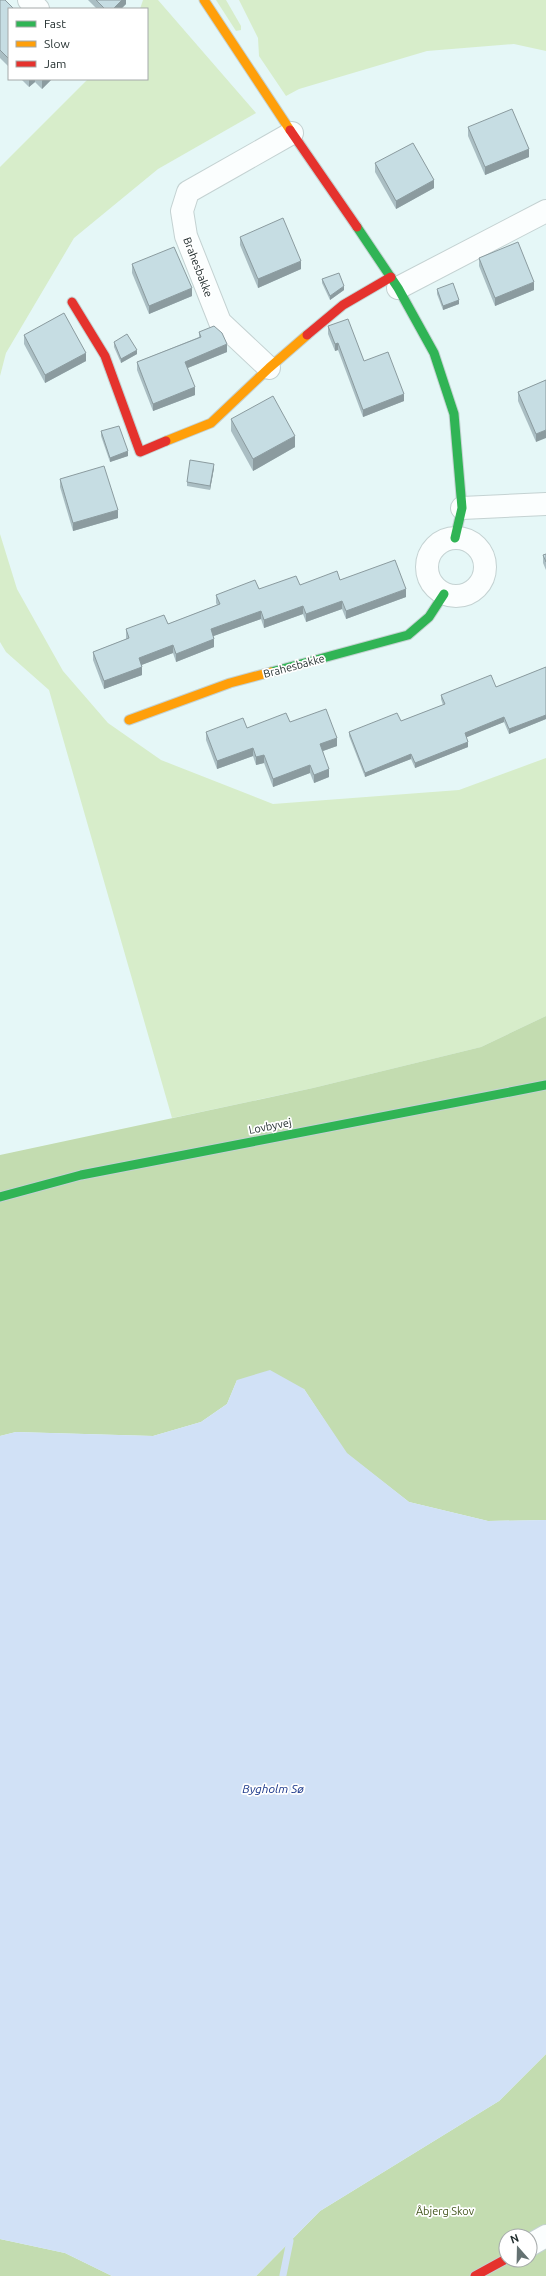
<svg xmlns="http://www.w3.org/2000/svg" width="546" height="2276" font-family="Ubuntu,sans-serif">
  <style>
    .green { fill: #d7edca }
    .forest { fill: #c3dcb0; fill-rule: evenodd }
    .water { fill: #d1e1f6 }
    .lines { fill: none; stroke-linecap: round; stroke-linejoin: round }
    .stream { stroke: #d1e1f6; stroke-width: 7 }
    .street-casing { stroke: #c4d2d2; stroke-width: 24 }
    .fast-casing { stroke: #c4d2d2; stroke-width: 11 }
    .slow-casing { stroke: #c4d2d2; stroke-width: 11 }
    .jam-casing { stroke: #c4d2d2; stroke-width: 11 }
    .street { stroke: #fbfefe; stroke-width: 22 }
    .fast { stroke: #30b455; stroke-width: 9 }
    .slow { stroke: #ff9f0a; stroke-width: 9 }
    .jam { stroke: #e5322d; stroke-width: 9 }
    .wall { fill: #aabec3 }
    .shaded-wall { fill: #8b9b9f }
    .building { fill: #c6dde3; stroke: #8b9b9f }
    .labels { text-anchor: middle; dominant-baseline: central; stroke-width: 3.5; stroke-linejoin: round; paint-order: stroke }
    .street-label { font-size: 11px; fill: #1f2b2b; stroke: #fff }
    .park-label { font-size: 11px; fill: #44571e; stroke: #fff }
    .water-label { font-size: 12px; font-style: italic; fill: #193689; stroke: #fff }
  </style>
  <rect width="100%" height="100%" fill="#e5f7f7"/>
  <!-- green -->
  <g class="green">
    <path d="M143,0H158L256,113L158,169L74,238L6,353L0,376V167L88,79H147V9H140Z"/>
    <path d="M216,0H226L241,26V30L236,31Z"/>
    <path d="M239,0H546V51L514,44L427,51L299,89L286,96L259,56L258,38Z"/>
    <path d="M0,534L17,589L63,671L108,723L161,760L273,804L459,790L546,758V1016L481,1047L313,1088L172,1118L49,690L6,652L0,642Z"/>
  </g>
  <!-- forest -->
  <g class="forest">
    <path d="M546,1016V1520L488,1521L409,1502L346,1453L304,1389L237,1380L227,1404L201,1422L153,1436L16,1432L0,1436V1155L313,1088L481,1047Z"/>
    <path d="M546,2054V2276H256L320,2211L499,2101ZM506,2236H530V2260H506Z"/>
    <path d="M0,2239L65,2253L112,2276H0Z"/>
  </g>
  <!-- water -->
  <path class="water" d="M270,1370L304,1389L347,1453L409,1502L488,1521L546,1520V2054L499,2101L320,2211L256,2276H112L65,2253L0,2239V1436L16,1432L153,1436L201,1422L227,1404L237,1380Z"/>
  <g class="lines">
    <!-- stream -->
    <path class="stream" d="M283,2275L290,2241"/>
    <!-- street casing -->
    <g class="street-casing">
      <g id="street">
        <path d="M29,0L38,9"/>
        <path d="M398,288L546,211"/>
        <path d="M269,368L220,322L186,236L182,211L188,192L292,133"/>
        <path d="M462,508L546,504"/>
        <circle cx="456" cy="567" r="29"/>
        <path d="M530,2245L546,2236"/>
      </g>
    </g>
    <!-- fast casing -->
    <g class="fast-casing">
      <g id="fast">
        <path d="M357,227L398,288L434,353L454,414L462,508L455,538"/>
        <path d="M271,672L408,635L429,617L444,594"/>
        <path d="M0,1197L81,1175L546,1085"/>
      </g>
    </g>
    <!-- slow casing -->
    <g class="slow-casing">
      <g id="slow">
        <path d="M204,0L290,130"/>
        <path d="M166,441L211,423L269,368L307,335"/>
        <path d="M129,720L230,683L271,672"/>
      </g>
    </g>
    <!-- jam casing -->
    <g class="jam-casing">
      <g id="jam">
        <path d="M290,130L357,227"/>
        <path d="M72,302L105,356L140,452L166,441"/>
        <path d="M307,335L343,305L391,277"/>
        <path d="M475,2276L506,2259"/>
      </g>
    </g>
    <!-- street -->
    <use href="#street" class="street"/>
    <!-- fast -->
    <use href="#fast" class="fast"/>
    <!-- slow -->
    <use href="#slow" class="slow"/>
    <!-- jam -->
    <use href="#jam" class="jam"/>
  </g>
  <!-- wall -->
  <g class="wall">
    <path d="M0,0L9,9V67L0,58Z"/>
    <path d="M88,0H126V4L121,9H97Z"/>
    <path d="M21,79H52L42,89L35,82L29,87Z"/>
    <path d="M468,127L529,157L485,175L468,136Z"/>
    <path d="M375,163L434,188L396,209L375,172Z"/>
    <path d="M240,237L301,269L258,288L240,245Z"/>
    <path d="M479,258L534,290L495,306L479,266Z"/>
    <path d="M132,264L192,296L149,314L132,273Z"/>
    <path d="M322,279L344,290L330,300L322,283Z"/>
    <path d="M437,289L459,304L443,310L437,294Z"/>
    <path d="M328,326L364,361L404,401L363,417L338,350L335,351L328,334Z"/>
    <path d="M199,332L227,352L188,368L195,395L153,411L137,370V362L199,337Z"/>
    <path d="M24,335L86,361L45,383L24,344Z"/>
    <path d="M114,342L137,354L121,363L114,347Z"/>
    <path d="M546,380L536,442L518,401V392Z"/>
    <path d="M231,419L295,447L253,471L231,431Z"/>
    <path d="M101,431L128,456L110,462L101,436Z"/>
    <path d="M214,468L210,490L187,486V482Z"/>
    <path d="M60,479L118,518L73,531L60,487Z"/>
    <path d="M546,554V570L543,563V555Z"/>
    <path d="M340,580L406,597L346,619L342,609L306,622L303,614L264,628L261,619L213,636L214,647L176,662L173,653L141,665L142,675L104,689L93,660V652L126,639V629L168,624L217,605L216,603V595Z"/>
    <path d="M546,667V719L509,734L504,722L466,737L468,747L415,768L411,759L365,777L349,736V732L401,721L443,705L441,699V695L496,687Z"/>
    <path d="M290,722L337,746L323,751L329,777L314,783L310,773L273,787L264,763L256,765L253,756L217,769L206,740V732L247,728Z"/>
  </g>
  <!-- shaded-wall -->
  <g class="shaded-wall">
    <path d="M122,0H126V4L121,9H113Z"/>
    <path d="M29,79H35V82L29,87Z"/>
    <path d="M43,79H52L42,89V81Z"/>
    <path d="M529,149V157L485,175V167Z"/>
    <path d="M434,180V188L396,209V201Z"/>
    <path d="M301,261V269L258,288V279Z"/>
    <path d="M534,282V290L495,306V298Z"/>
    <path d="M344,286V290L330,300V296Z"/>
    <path d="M192,288V296L149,314V306Z"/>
    <path d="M459,300V304L443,310V306Z"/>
    <path d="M338,343V350L335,351V344Z"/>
    <path d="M227,344V352L185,369V362Z"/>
    <path d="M137,350V354L121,363V359Z"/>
    <path d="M86,353V361L45,383V375Z"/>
    <path d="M195,387V395L153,411V404Z"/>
    <path d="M404,394V401L363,417V410Z"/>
    <path d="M546,430V438L536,442V434Z"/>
    <path d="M295,436V447L253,471V459Z"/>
    <path d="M128,451V456L110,462V458Z"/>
    <path d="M214,464V468L210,490V486Z"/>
    <path d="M118,510V518L73,531V523Z"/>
    <path d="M406,589V597L346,619V611Z"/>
    <path d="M342,601V609L306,622V614Z"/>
    <path d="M303,606V614L264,628V620Z"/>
    <path d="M261,611V619L211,637V629Z"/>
    <path d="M214,639V647L176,662V654Z"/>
    <path d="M173,645V653L139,666V658Z"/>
    <path d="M142,667V675L104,689V681Z"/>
    <path d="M546,715V719L509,734V729Z"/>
    <path d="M504,717V722L465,738V733Z"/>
    <path d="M337,738V746L320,752V744Z"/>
    <path d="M468,742V747L415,768V763Z"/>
    <path d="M253,748V756L217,769V761Z"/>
    <path d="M411,754V759L365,777V773Z"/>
    <path d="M264,755V763L256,765V757Z"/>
    <path d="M310,765V773L273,787V779Z"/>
    <path d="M329,769V777L314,783V775Z"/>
  </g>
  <!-- building -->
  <g class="building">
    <path d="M0,0H5L14,9H9V59L0,50Z"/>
    <path d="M96,0H122L113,9H105Z"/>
    <path d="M512,109L529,149L485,167L468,127Z"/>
    <path d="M413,143L434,180L396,201L375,163Z"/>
    <path d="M283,218L301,261L258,279L240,237Z"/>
    <path d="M518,242L534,282L495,298L479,258Z"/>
    <path d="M174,247L192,288L149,306L132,264Z"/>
    <path d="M339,273L344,286L330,296L322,279Z"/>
    <path d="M453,283L459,300L443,306L437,289Z"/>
    <path d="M64,313L86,353L45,375L24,335Z"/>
    <path d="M348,319L364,361L388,352L404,394L363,410L338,343L335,344L328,326Z"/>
    <path d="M214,326L222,333L227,344L185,362L195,387L153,404L137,362L201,337L199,332Z"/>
    <path d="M127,334L137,350L121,359L114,342Z"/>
    <path d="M546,380V430L536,434L518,392Z"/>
    <path d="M273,396L295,436L253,459L231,419Z"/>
    <path d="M119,426L128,451L110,458L101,431Z"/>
    <path d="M190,460L214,464L210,486L187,482Z"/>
    <path d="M104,466L118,510L73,523L60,479Z"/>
    <path d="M546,554V562L543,555Z"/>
    <path d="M395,560L406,589L346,611L342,601L306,614L303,606L264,620L261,611L211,629L214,639L176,654L173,645L139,658L142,667L104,681L93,652L129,638L126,629L164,615L168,624L220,604L216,595L255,580L259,589L296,576L300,585L337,571L340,580Z"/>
    <path d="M546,667V715L509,729L504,717L465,733L468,742L415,763L411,754L365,773L349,732L397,713L401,721L445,704L441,695L491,675L496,687Z"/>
    <path d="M326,709L337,738L320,744L329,769L314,775L310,765L273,779L264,755L256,757L253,748L217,761L206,732L243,718L247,728L286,713L290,722Z"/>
  </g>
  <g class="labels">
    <!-- street labels -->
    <g class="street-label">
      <text transform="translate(198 267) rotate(69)">Brahesbakke</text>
      <text transform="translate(294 666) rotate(-15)">Brahesbakke</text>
      <text transform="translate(270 1126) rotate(-11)">Lovbyvej</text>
    </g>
    <!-- park labels -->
    <g class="park-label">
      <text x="445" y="2211">Åbjerg Skov</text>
    </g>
    <!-- water labels -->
    <g class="water-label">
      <text x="273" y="1788">Bygholm Sø</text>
    </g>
  </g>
  <!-- legend -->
  <rect x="8" y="8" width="140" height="72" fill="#ffffff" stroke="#a5aaaa"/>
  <rect x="16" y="21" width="20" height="6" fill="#30b455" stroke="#a5aaaa"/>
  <text x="44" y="28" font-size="12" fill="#1f2b2b">Fast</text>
  <rect x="16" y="41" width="20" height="6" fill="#ff9f0a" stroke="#a5aaaa"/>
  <text x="44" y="48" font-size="12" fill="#1f2b2b">Slow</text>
  <rect x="16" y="61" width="20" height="6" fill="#e5322d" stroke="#a5aaaa"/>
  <text x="44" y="68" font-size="12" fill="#1f2b2b">Jam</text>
  <!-- north arrow -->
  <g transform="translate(518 2248) rotate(340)"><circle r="19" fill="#ffffff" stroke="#a5aaaa"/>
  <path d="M0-3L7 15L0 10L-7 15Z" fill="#647272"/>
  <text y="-6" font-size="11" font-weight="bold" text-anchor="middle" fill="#1f2b2b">N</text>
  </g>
</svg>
